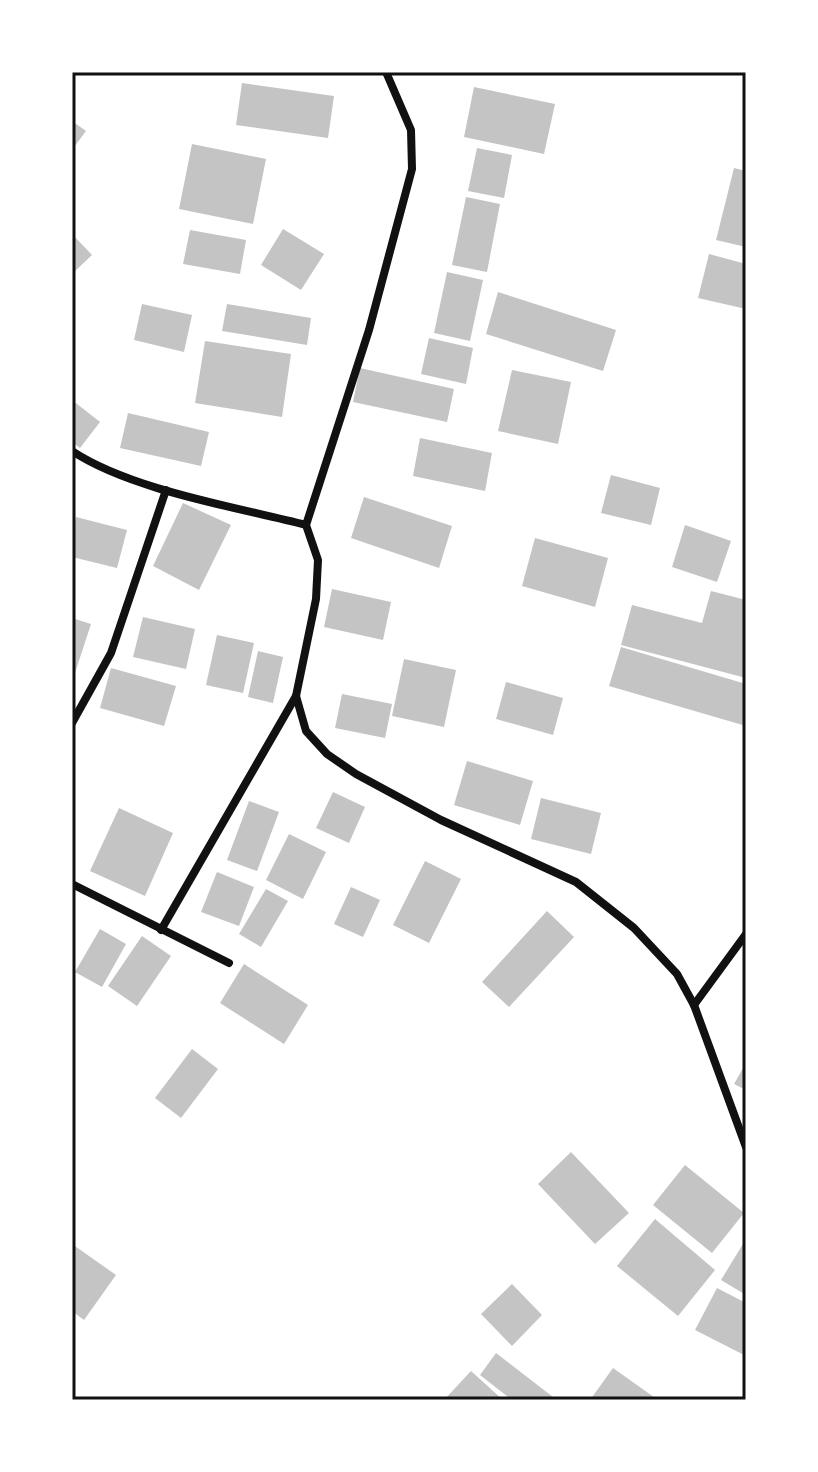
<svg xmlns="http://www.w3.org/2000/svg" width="818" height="1472" font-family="Merriweather,serif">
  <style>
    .building { fill: #c4c4c4 }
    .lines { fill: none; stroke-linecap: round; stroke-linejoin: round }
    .minor { stroke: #111; stroke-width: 8 }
    .neatline { fill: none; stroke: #111; stroke-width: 3 }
  </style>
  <rect width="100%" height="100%" fill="#fff"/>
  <!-- building -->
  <g class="building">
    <path d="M242,83L334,96L328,138L236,125Z"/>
    <path d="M474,87L555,104L544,154L464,137Z"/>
    <path d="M72,121L86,131L72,150Z"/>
    <path d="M192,144L266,159L253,224L179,209Z"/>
    <path d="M477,148L512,155L504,198L468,191Z"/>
    <path d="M734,168L746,171V247L716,240Z"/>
    <path d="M466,197L500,204L487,272L452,265Z"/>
    <path d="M283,229L324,254L301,290L261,265Z"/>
    <path d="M190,230L246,240L240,274L183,264Z"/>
    <path d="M72,234L92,255L72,274Z"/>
    <path d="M709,254L746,264V309L698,298Z"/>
    <path d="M447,272L483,280L470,341L434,333Z"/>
    <path d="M498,292L616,330L603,371L486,334Z"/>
    <path d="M142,304L192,315L184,352L134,340Z"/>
    <path d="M227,304L311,318L307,345L222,331Z"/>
    <path d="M429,338L473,348L466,384L421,374Z"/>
    <path d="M205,341L291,354L282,417L195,403Z"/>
    <path d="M360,368L454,389L447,422L353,402Z"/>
    <path d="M512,370L571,382L558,444L498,431Z"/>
    <path d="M72,400L100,422L80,448L72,442Z"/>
    <path d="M128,413L209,432L201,466L120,448Z"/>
    <path d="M420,438L492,453L485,491L413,476Z"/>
    <path d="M611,475L660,488L651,525L601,513Z"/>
    <path d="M364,497L452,526L439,568L351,538Z"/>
    <path d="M183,503L231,525L199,590L153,566Z"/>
    <path d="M76,517L127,530L117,568L72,557V534Z"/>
    <path d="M685,525L731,541L717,582L672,567Z"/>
    <path d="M535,538L608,558L595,607L522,586Z"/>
    <path d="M332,589L391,602L383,640L324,627Z"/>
    <path d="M711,591L746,600V678L621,645L632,605L702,623Z"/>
    <path d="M143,617L195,629L186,669L133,657Z"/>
    <path d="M72,618L91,624L73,679L72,678Z"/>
    <path d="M217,635L254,643L243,693L206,685Z"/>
    <path d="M621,647L746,684V726L609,686Z"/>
    <path d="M258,651L283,657L273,703L248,697Z"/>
    <path d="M404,659L456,670L444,727L392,716Z"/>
    <path d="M111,668L176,686L164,726L100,708Z"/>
    <path d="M506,682L563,698L553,735L496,719Z"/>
    <path d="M342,694L392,704L385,738L335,728Z"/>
    <path d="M467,761L533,781L520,825L454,805Z"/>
    <path d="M333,792L365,807L349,843L316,828Z"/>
    <path d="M541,798L601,813L591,854L531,839Z"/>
    <path d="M249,801L279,812L257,871L227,860Z"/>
    <path d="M119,808L173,833L145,896L90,871Z"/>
    <path d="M289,834L326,852L303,899L266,880Z"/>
    <path d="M425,861L461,879L429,943L393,925Z"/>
    <path d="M217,872L254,887L239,926L201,912Z"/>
    <path d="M351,887L380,900L363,937L334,924Z"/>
    <path d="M266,889L288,901L261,947L239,934Z"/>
    <path d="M547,911L574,937L509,1007L482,982Z"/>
    <path d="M100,929L126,944L102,987L75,972Z"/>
    <path d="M142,936L171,956L137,1006L108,986Z"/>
    <path d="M244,964L308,1005L284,1044L220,1003Z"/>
    <path d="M192,1049L218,1069L181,1118L155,1098Z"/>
    <path d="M746,1063V1090L734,1084Z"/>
    <path d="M571,1152L629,1213L595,1244L538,1184Z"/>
    <path d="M685,1165L744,1213L712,1253L653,1205Z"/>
    <path d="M655,1219L715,1270L678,1316L617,1266Z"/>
    <path d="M746,1239V1295L721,1280Z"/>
    <path d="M72,1244L116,1275L84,1320L72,1311Z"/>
    <path d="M512,1284L542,1315L512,1346L481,1314Z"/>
    <path d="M717,1288L746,1303V1356L695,1330Z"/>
    <path d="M496,1353L553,1397L551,1400H512L480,1375Z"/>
    <path d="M613,1368L658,1400H590Z"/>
    <path d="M471,1371L503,1400H444Z"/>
  </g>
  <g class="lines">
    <!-- minor -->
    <g class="minor">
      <path d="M386,72L411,130L412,169L369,330L306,525L318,560L316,599L296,696L306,731L327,754L356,774L441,820L576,882L634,928L677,974L694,1005L746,1147"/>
      <path d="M72,451C131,490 236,507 306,525"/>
      <path d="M72,723L111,653L166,490"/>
      <path d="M72,884L229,963"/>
      <path d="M161,930L296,696"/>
      <path d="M694,1005L746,934"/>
    </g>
  </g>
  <!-- border -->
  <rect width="818" height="1472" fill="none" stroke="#ffffff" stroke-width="148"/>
  <rect x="74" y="74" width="670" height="1324" class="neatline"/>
</svg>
